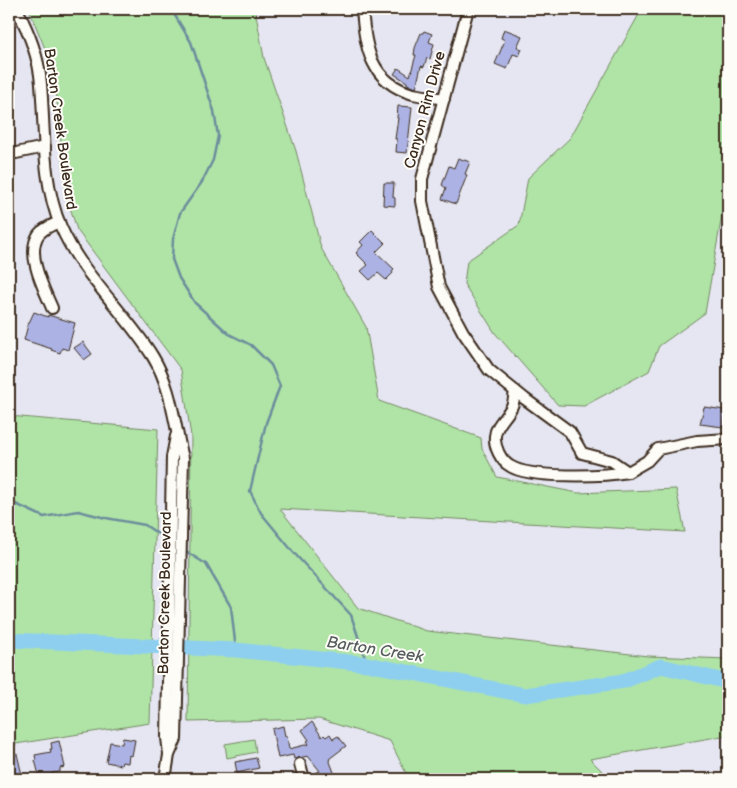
<svg xmlns="http://www.w3.org/2000/svg" width="737" height="788" font-family="'Balsamiq Sans',sans-serif">
  <style>
    .green { fill: #afe4a6; stroke: #758762 }
    .lines { fill: none; stroke-linecap: round; stroke-linejoin: round }
    .stream { stroke: #6d8d9c; stroke-width: 2.5 }
    .river { stroke: #8ecff0; stroke-width: 15 }
    .building { fill: #acb3e4; stroke: #3b2a1e }
    .minor-casing { stroke: #3b2a1e; stroke-width: 14 }
    .minor { stroke: #fdfcf7; stroke-width: 10 }
    .labels { text-anchor: middle; dominant-baseline: central; stroke-width: 4; stroke-linejoin: round; paint-order: stroke }
    .street-label { font-size: 15px; fill: #3b2a1e; stroke: #fdfcf7 }
    .water-label { font-size: 16px; font-style: italic; fill: #545c5d; stroke: #fdfcf7 }
  </style>
  <rect width="100%" height="100%" fill="#e5e6f1"/>
  <filter id="ink" filterUnits="userSpaceOnUse"><feTurbulence type="fractalNoise" baseFrequency=".02" numOctaves="2"/><feDisplacementMap in="SourceGraphic" scale="10" xChannelSelector="R" yChannelSelector="G"/><feConvolveMatrix kernelMatrix="1 2 1 2 8 2 1 2 1" color-interpolation-filters="sRGB"/></filter>
  <g filter="url(#ink)">
    <!-- green -->
    <g class="green">
      <path d="M29,9H255L264,58L296,151L321,248L366,327L379,401L481,438L482,449L497,477L578,493L676,489L685,532L280,509L358,608L427,631L648,656L728,659V735L590,759L610,779H409L390,741L319,719L188,722L191,436L181,370L77,230L66,194L54,71Z"/>
      <path d="M642,9H728V180L705,313L659,346L649,371L584,406L558,405L495,333L464,284L467,261L519,225L528,178L570,138Z"/>
      <path d="M9,416L158,429L150,723L9,745Z"/>
      <path d="M254,739L256,752L227,758L225,744Z"/>
    </g>
    <g class="lines">
      <!-- stream -->
      <g class="stream">
        <path d="M171,9L191,42L214,111L218,136L213,160L202,182L180,213L173,239L172,259L179,278L195,303L229,334L251,345L271,365L280,386L266,423L250,491L261,513L294,553L351,615L367,664"/>
        <path d="M9,501L44,517L78,511L106,518L145,525L167,540"/>
        <path d="M185,551L206,564L231,607L236,650"/>
      </g>
      <!-- river -->
      <path class="river" d="M9,640L236,650L367,664L525,695L624,681L661,666L728,682"/>
    </g>
    <!-- building -->
    <g class="building">
      <path d="M504,29L522,36L517,47L522,49L519,56L513,54L507,69L495,64L505,40L501,38Z"/>
      <path d="M424,31L432,34L429,42L434,44L430,59L427,58L424,67L421,66L416,88L407,84V82L394,74L398,68L410,76L416,55H414L415,48L421,33H423Z"/>
      <path d="M398,106L412,107L407,153L396,152L397,139H395L398,118H397Z"/>
      <path d="M458,158L470,162L465,174L467,175L456,204L442,199L446,188L442,185L449,166L454,168Z"/>
      <path d="M384,183H394L393,197L395,198V206L383,205Z"/>
      <path d="M372,230L385,243L376,252L394,269L392,271L393,273L386,280L378,273L370,280L361,271L368,265L356,253L363,245L360,242Z"/>
      <path d="M34,312L48,317V315L75,323L68,350L62,348L60,353L51,350L52,349L24,340L28,325Z"/>
      <path d="M83,342L92,354L84,360L74,348Z"/>
      <path d="M704,407L725,410L723,427L700,424Z"/>
      <path d="M312,722L322,737L324,735L326,737L330,734L333,739L338,736L346,746L329,759L335,775L330,779L329,777L318,779L315,773L320,771L308,756L294,759L293,755L278,758L272,729L283,726L285,736H287L289,749L309,744L307,741L309,740L302,730Z"/>
      <path d="M123,738L135,740L132,756L129,755L128,763L122,762L121,765L106,762L110,742L122,744Z"/>
      <path d="M59,741L65,767L60,768V772L52,773L53,779H40L35,760H36L35,755L51,752L50,749H52L51,743Z"/>
      <path d="M17,754L23,779H9V756Z"/>
      <path d="M256,758L259,768L237,773L235,762Z"/>
    </g>
    <g class="lines">
      <!-- minor casing -->
      <g class="minor-casing">
        <g id="minor">
          <path d="M17,9C29,33 39,57 41,84C45,131 42,183 61,227C81,274 126,313 153,357C172,388 174,424 183,458L176,739L169,755L165,779"/>
          <path d="M362,9C365,47 370,82 413,94C423,96 434,97 444,99"/>
          <path d="M468,9L422,179V201L439,287L463,332L489,370L525,399L570,432L582,453L612,461L628,472L647,461L658,449L697,441L728,439"/>
          <path d="M16,153L45,147"/>
          <path d="M52,308C44,289 25,253 39,234C44,228 52,225 59,222"/>
          <path d="M515,391C514,396 514,402 512,406C507,417 496,424 495,436C494,447 501,461 510,466C529,479 605,476 628,472"/>
          <path d="M169,754L167,738L172,457L176,436"/>
          <path d="M300,764L304,779"/>
        </g>
      </g>
      <!-- minor -->
      <use href="#minor" class="minor"/>
    </g>
  </g>
  <g class="labels">
    <!-- street labels -->
    <g class="street-label">
      <text transform="translate(425 110) rotate(-75)">Canyon Rim Drive</text>
      <text transform="translate(60 129) rotate(82)">Barton Creek Boulevard</text>
      <text transform="translate(165 593) rotate(-89)">Barton Creek Boulevard</text>
    </g>
    <!-- water labels -->
    <g class="water-label">
      <text transform="translate(375 650) rotate(9)">Barton Creek</text>
    </g>
  </g>
  <!-- margin -->
  <rect width="737" height="788" fill="none" stroke="#fdfcf7" stroke-width="30"/>
  <rect x="15" y="15" width="707" height="758" fill="none" stroke="#3b2a1e" stroke-width="2" filter="url(#ink)"/>
</svg>
